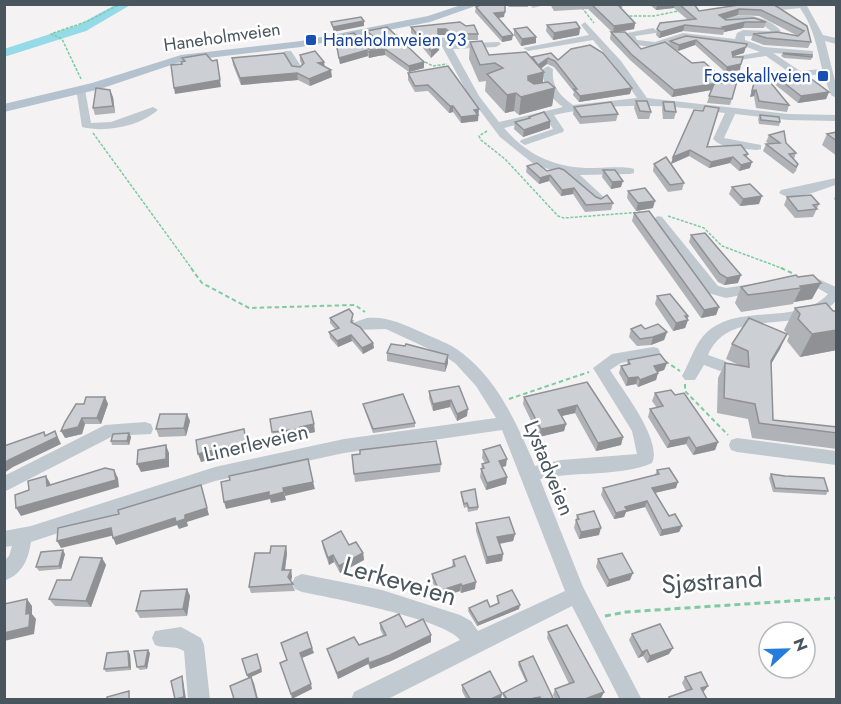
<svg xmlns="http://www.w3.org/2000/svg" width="841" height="704" font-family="Jost,sans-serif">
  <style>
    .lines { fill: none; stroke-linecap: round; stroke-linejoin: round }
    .river { fill: #94dae7; fill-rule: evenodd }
    .path-far2 { stroke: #7ecaa1; stroke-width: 1.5; stroke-dasharray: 3 1.5; stroke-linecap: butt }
    .path-far1 { stroke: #7ecaa1; stroke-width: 2; stroke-dasharray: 4.5 3; stroke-linecap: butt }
    .path { stroke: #7ecaa1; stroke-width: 3; stroke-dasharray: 6 4; stroke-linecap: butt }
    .minor { fill: #c0c9cf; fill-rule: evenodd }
    .major { fill: #b3c2ce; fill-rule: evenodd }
    .wall { fill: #afb2b6 }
    .shaded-wall { fill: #8f9194 }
    .building { fill: #cccfd4; stroke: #8f9194; stroke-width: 1.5 }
    .transit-dot { fill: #1a4fb4; stroke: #fff; stroke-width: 2 }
    .labels { text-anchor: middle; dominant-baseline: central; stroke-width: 5; stroke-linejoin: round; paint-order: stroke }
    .far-street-label { font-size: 18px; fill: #4a565e; stroke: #fff }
    .far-transit-label { font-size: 18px; fill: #164399; stroke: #fff; text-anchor: start }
    .street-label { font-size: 21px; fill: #4a565e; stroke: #fff }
    .near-street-label { font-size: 26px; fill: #4a565e; stroke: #fff }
  </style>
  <rect width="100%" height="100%" fill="#f4f2f2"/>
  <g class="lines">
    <!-- river -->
    <path class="river" d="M117,4H132L86,31L4,57V49L78,25Z"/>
    <!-- path-far2 -->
    <g class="path-far2">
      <path d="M579,4L594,23"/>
      <path d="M693,7L701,4"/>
      <path d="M625,16H654L678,11"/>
      <path d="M396,34L404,43"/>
      <path d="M421,60L433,66L447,64"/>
      <path d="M81,79L62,39L51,34L88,21L120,4"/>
      <path d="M487,131L479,136L481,140L505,159L558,216L564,218L642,212"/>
      <path d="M93,133L192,269"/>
      <path d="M668,216L704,228L722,246L784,269"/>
    </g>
    <!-- path-far1 -->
    <g class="path-far1">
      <path d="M191,268L202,283L249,308L355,305L365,312"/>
      <path d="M781,268L794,274"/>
      <path d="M665,361L680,371"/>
      <path d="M685,384V391L728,435"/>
      <path d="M509,399L589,372"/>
    </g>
    <!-- path -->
    <path class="path" d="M605,616L626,612L836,598"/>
    <!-- minor -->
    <g class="minor">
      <path d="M548,4L533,8L529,5V4Z"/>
      <path d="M782,4H806L823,35L836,38V44L825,41L836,85V98L831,95L823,74L713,83L711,81L716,78L789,72L766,56L733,61V57L760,52L744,46L684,39L656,48L631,44L627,37L617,35L653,28L657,31L656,33L635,36L637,40L655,42L683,33L735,39L737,33L743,30L771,31L763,25L752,22L724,24L720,21C737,10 768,16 781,31L772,37L745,36V40L764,47L813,51V55L810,56L773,53L800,71L822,69C817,47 813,26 800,8L773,11L769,8Z"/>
      <path d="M585,22L621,61L647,98L788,114L836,115V121L788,120L735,114L724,138L761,145V149L757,150C742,148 724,150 713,139L725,113C666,104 613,102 554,115L564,130L563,132L525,145L520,142L521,140L553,129L545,117L504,128C529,157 558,169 596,168C608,168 622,166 634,169V173L630,174L580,175L606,199L604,202H596L566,174L535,165L500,137L469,96L438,39L446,37L450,44L499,42L501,44L496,47L453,49L479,96L499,122L563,107C550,98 542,85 543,69L548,66L553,69C551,86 560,96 573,105L637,98L614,65L593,40L528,51L523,48L589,35L581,25Z"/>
      <path d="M353,31H359L378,50V54H372L353,35Z"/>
      <path d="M285,51H291L303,69L301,71H295L283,53Z"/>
      <path d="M76,88L85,90L91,123L111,122L153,107L158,110C140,126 106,133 82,127Z"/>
      <path d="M836,178V185C822,189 792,203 779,193L781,190Z"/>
      <path d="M658,216L662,217L718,286L726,288L758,283L765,288L763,291L726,298L708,293L652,220Z"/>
      <path d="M800,278H816L836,287V301C802,338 730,304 708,355L725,361L728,365L725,369L720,371L704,365L695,380H685L682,376C690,362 695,343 707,332C741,302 797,327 828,294L814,286L795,285L793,282L795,279Z"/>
      <path d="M367,318C387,316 403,324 421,332C435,339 450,343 462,353C498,380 518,426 535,466L561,460L637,454L632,431L593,368L612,354L653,347L658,348L660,352L658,356L621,363L610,370C622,389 663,441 652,463C620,477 575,471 540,479L583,587L642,700H620L572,606L386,700H351L354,692L460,640C445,619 331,598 302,592L295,589L292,583L295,577L302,574L382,590L460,615L471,621L478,631L565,591L502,430L344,453L215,481L31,542C28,561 22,574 4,581V561L9,556L12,546L4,547V531L31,526L215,467L344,439L496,418L476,386L455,363L444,356L386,329L355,330L353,326L355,322Z"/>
      <path d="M145,422L151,424L153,429L151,434L113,436L4,492V476L105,425Z"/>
      <path d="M737,438L836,451V465L737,452L731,450L729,445L731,440Z"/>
      <path d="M181,627L201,638L204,645L210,700H188L184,651C175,645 165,649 155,645L152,638L155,631Z"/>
    </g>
    <!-- major -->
    <path class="major" d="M464,4H481L430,22L301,47L183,61L100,89L4,112V104L92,83L181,55L301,41L428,16Z"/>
  </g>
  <!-- wall -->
  <g class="wall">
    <path d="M506,4H528V7H509Z"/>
    <path d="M550,4H623L622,8H620L635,23L634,29L614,32L641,49L669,45L670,41L686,36L744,53L733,56L740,70L725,72L695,45L678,51L674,49L692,63L714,71L712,76L719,83L737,81L730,105L707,103L711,90L672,97L630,60L610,39L611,32H612L588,9L554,11Z"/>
    <path d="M649,4H694L699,11L745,4L807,26L811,42L808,48L764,45L751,40L753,34L798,36L759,16L738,15L725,19L726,20L766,22L764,28H743L724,32L723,35L683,31L659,38L656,35L657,29L688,20L674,8L656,10Z"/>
    <path d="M476,7L504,17L498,18L512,40L502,42L475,12Z"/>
    <path d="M460,22L478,34V40H451L446,35H438L439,50L431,58L411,33V27Z"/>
    <path d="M547,25L580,28L579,35L553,40L546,31Z"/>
    <path d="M514,29L536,43L521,46L514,35Z"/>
    <path d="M367,31L424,68L409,72L385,55L378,56V47L368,36Z"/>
    <path d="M335,37L370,50L378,56L369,58L368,56L340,64Z"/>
    <path d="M470,42L489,55L532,58V57L551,53L558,60L630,94L579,102L573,95L574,92L554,67L547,64L541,69L542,82L555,88L552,106L519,115L514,111L505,113L485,91L486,81L479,82L469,59Z"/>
    <path d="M783,53L812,57L811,60L784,58L781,56Z"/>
    <path d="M300,55L325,67L332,77L310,86L298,80L241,85L233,65L232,58L300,67L302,65L300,61Z"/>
    <path d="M408,73L479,115L478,116V121L461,123L453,112L449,113L428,91L415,92L408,80Z"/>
    <path d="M774,75L829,92L826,99L798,103L772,82Z"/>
    <path d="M755,78L789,105L787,112L756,108L754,96L750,97Z"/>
    <path d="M113,97L115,113L95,115L93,108Z"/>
    <path d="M636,101L651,112L649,119H638L634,108Z"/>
    <path d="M663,102L676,112L674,119H663L662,109Z"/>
    <path d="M574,107L618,114L616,121L580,124L573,114Z"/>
    <path d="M694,110L707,147L748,154L747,157L750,168L739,171L730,163L709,168L689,156L671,164L673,157Z"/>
    <path d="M760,115L780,122L779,126L759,124L758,119Z"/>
    <path d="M529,117L550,121V128L523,137L514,129L515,122L529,119Z"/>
    <path d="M837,132V156L822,145L827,134Z"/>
    <path d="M769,135L786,143L796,153L794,159L798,164L796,171L793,174L763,151L766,144H770L766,142Z"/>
    <path d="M654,164L684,183L682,190L668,192L653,171Z"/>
    <path d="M527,166L547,171L596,197L613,203L611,210L585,212L573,194L561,196L549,181L539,184L526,172Z"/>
    <path d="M603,170L621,187L611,189L602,177Z"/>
    <path d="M732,187L759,204L740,206L729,194Z"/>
    <path d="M628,191L653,208L636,211L627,198Z"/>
    <path d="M837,192V202L834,199Z"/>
    <path d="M787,197L819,204L813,217L795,218L784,205Z"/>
    <path d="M634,213L719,307L716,315L701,318L632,221Z"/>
    <path d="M691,235L738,283L724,285L718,282L689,242Z"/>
    <path d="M796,275L812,299L794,302L793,304L741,312L735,303L741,287Z"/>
    <path d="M657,296L688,316L687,319L688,320L685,328L673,331L655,304Z"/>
    <path d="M795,308L837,311V350L800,357L787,341L789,336L784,330Z"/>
    <path d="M330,318L354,320L353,323L373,343L374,348L363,354L352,341L338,347L330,338L329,332L335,329L330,323Z"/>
    <path d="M631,329H645L667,332L664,340L651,345L637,346L629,337Z"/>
    <path d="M787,334L771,364L773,420L837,427V449L752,438L748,419L717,413L718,378L725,363L741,366L726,359L732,344Z"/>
    <path d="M387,353L448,363L445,372L387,361Z"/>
    <path d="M628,360L667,363L664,370L658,372L656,380L638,387L636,384L626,386L619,373L621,366L627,364Z"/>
    <path d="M587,382L623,437L621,445L596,451L575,413L562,416L566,424L564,431L539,437L523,404L524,397Z"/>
    <path d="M459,386L467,416L457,421L450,407L433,411L429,398V391Z"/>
    <path d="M655,393L675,395L718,442L715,450L693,455L686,444L667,448L648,417L650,409L657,408L652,401Z"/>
    <path d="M105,397L108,404L101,424H85L82,434L65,438L84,404Z"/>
    <path d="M363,404L415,423V427L373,433L364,408Z"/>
    <path d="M187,414L190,421L186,436L159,437L156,429Z"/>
    <path d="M270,419L315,432L301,435L302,437L274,440Z"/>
    <path d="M129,433L131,437L129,445H112L111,441Z"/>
    <path d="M483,450L506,466L502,467L507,477L506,484L486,490L480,477L482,464L485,463L482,458Z"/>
    <path d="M360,454L441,464L440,472L355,482L352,455Z"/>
    <path d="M657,470L676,488L655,493L669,516L682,526L679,532L660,536L645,507L626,512L624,517L614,519L601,495L603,488L655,475Z"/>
    <path d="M771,474L828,491L826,495L773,492L769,478Z"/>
    <path d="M461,492L478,507V510L468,512L467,507L464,508L461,495Z"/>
    <path d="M577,515L599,535L579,539L574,528Z"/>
    <path d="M476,523L515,534L513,541L500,544L503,554L502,561L486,564L476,531Z"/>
    <path d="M322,541L349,545L363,553L364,560L340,573L334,562L329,565L323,548Z"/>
    <path d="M286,546L287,553L285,570H291L292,577L291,581L295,591L251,593L249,587L270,553Z"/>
    <path d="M65,554L61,569L39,571L36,567Z"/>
    <path d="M102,558L106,565L91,607L55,606L49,599L71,580Z"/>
    <path d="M598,559L630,580L607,587L596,567Z"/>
    <path d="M453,560L475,589L461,593L460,591L439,598L432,581V574L452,567Z"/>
    <path d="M187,589L190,596L187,616L140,618L136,611Z"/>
    <path d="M497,596L519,609L477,626L468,611L469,608L490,607L498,604L497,599Z"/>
    <path d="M380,623L406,627L431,635V642L391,661L370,669L368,664L338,679L329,655L327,649L359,645L383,635L380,629Z"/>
    <path d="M548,632L604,692L601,698L598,699H555L553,695L555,689L569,684L547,638Z"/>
    <path d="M632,634L669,654L647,663L643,656L638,658L629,640Z"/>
    <path d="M150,653L147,669L140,670L137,667Z"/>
    <path d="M130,654L131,670L106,672L104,669Z"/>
    <path d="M519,662L552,699H505L503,696V693L526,682L518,665Z"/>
    <path d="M685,677L708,686L703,692L707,699H667L669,697L686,691L682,683Z"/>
    <path d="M462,685L501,699H466L462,691Z"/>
  </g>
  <!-- shaded-wall -->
  <g class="shaded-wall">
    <path d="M657,4H675L674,8L656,10Z"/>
    <path d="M739,9L738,15L718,21L719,15Z"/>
    <path d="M505,12L504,17L494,18V13Z"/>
    <path d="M364,21V26L333,32V27Z"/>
    <path d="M745,22L743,28L724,32L725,29L722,27Z"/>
    <path d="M635,23L634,29L613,33L614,26Z"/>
    <path d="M685,25L683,31L659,38L661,32Z"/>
    <path d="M580,28L579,35L553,40L554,33Z"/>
    <rect x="438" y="29" width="8" height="6"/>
    <path d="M513,35L512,40L502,42V37Z"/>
    <path d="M536,37V43L521,46L522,39Z"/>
    <path d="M696,40L695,45L678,51L679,45Z"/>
    <path d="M440,44L439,50L431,58V51Z"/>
    <path d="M746,47L744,53L731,57L732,52Z"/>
    <path d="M385,49V55L378,56V50Z"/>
    <path d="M367,50L368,56L340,64L339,58Z"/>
    <path d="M378,50V56L369,58V52Z"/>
    <path d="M548,58L547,64L537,71L538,65Z"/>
    <path d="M217,60L221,87L175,94L174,88Z"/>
    <path d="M324,62L325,68L318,63Z"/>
    <path d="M424,62V68L409,72V66Z"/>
    <path d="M741,64L740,70L725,72L727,67Z"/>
    <path d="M331,70L332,77L310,86L309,79Z"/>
    <path d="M544,72L542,89L526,94L528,76Z"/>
    <path d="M297,73L298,80L241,85L240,78Z"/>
    <path d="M719,83L717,89L672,97L674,90Z"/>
    <path d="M555,88L552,106L519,115L521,97Z"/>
    <path d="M632,88L630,94L579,102L580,96Z"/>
    <path d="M110,90L113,97L115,113L113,106Z"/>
    <path d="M756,90L754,96L750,97L752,91Z"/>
    <path d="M829,92L826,99L798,103L801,96Z"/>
    <path d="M516,93L514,111L505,113L507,95Z"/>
    <path d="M450,106H453V112L449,113Z"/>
    <path d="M479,109L478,121L461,123V117L474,110Z"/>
    <path d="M550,121V128L523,137L524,130Z"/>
    <path d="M690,150L689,156L671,164L673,157Z"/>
    <path d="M733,157L730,163L709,168L711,162Z"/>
    <path d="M752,162L750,168L739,171L741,165Z"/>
    <path d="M550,175L549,181L539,184L540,178Z"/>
    <path d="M623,181L621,187L611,189L612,182Z"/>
    <path d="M574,188L573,194L561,196L562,190Z"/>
    <path d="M762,196L759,204L740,206L743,199Z"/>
    <path d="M655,201L653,208L636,211L638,203Z"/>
    <path d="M741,275L738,283L724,285L727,278Z"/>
    <path d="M821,283L812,299L794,302L801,288L800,286Z"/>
    <path d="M719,307L716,315L701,318L704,310Z"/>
    <path d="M685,316H688L687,321L688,320L685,328L673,331L676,323Z"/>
    <path d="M837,330V350L800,357L812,334Z"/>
    <path d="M667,332L664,340L651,345L653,337Z"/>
    <path d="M787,334L780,349L764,376L771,361Z"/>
    <path d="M351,335L352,341L338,347L337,341Z"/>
    <path d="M373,343L374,348L363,354L362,348Z"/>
    <path d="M448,355V363L445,372V364Z"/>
    <path d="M667,363L664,370L652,374L654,366Z"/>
    <path d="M658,373L656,380L638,387L640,380Z"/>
    <path d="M638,377L636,384L626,386L628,378Z"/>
    <path d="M105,397L108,404L101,424L97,418Z"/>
    <path d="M451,400L450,407L433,411V404Z"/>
    <path d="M577,405L575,413L557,417L558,410Z"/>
    <path d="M468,409L467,416L457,421V414Z"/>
    <path d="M187,414L190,421L186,436L184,428Z"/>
    <path d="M82,418L85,424L82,434L65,438L61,431Z"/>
    <path d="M314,424L315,432L301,435L300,427Z"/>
    <path d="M566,424L564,431L539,437L541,429Z"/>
    <path d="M244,429L249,449L201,462L198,454Z"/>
    <path d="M55,431L61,444L13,467L4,473V463L45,436L44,432L48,440Z"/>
    <path d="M129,433L131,437L129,445L127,441Z"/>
    <path d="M623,437L621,445L596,451L598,443Z"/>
    <path d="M689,437L686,444L667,448L670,441Z"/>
    <path d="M718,442L715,450L693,455L696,448Z"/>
    <path d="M166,445L169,453V467L141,472L137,464Z"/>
    <path d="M507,459L506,466L498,468L499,461Z"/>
    <path d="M114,470L118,478L119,487L21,516L16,508Z"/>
    <path d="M46,476L50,483L52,494L47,486Z"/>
    <path d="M507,477L506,484L486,490L487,483Z"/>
    <path d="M313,482L315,489L285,496L283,488Z"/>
    <path d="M678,482L676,488L650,494L652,488Z"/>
    <path d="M201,485L209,515L187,522L188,526L179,529L177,525L116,545L113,538L185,515Z"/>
    <path d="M269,492H284L286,500L271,503L270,499L226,509L224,502Z"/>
    <path d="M647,501L645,507L626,512L624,517L614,519L616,513L625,507Z"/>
    <path d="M682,526L679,532L660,536L662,530Z"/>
    <path d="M111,528L115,535L61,548L57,541Z"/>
    <path d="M601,528L599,535L579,539L581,532Z"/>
    <path d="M515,534L513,541L496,544L497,537Z"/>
    <path d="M286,546L287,553L284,577L282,570Z"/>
    <path d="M63,550L65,554L61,569L59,566Z"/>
    <path d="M363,553L364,560L340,573L339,566Z"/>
    <path d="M503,554L502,561L486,564L487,557Z"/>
    <path d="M333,555L334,562L329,565L328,558Z"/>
    <path d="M102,558L106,565L91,607L86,601Z"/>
    <path d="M291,570L292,577L290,584L288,577Z"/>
    <path d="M633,573L630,580L607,587L609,580Z"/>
    <path d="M476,582L475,589L461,593L462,586Z"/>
    <path d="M461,584L460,591L439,598V591Z"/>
    <path d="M187,589L190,596L187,616L183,609Z"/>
    <path d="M27,599L32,606V614L36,619L34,634L4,641V633L26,614Z"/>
    <path d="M520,605L519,609L477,626L478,623Z"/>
    <path d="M431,635V642L391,661L370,669L369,663Z"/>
    <path d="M312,648L314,653L302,658L300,653Z"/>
    <path d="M673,648L669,654L647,663L650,656Z"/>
    <path d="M148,650L150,653L147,669L145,666Z"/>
    <path d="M647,650L643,656L638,658L642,652Z"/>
    <path d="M128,651L130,654L131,670L129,667Z"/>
    <path d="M257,654L262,672L251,677L254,683L258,699H257L247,675Z"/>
    <path d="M368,658V664L338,679L337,673Z"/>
    <path d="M182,676L183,680L186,699H177Z"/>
    <path d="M311,684L312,689L292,699L291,694Z"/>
    <path d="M708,686L704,691L697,694L701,688Z"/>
    <path d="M604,692L601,698L598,699H585Z"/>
    <path d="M502,694L501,699H491Z"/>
  </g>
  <!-- building -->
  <g class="building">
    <path d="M482,4H502L505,6V12L494,13L513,35L502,37L476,7Z"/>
    <path d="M591,4H617L635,23L614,26Z"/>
    <path d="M679,4H694L699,11L745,4H773L807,26L811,42L767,38L753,34L777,32L798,36L804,31L761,10L739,9L719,15L726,20L754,18L766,22H745L722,27L725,29L685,25L661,32L657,29L660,23L696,19Z"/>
    <path d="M361,17L364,21L333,27L331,22Z"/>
    <path d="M460,22L466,26L474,25L478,34H451L446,29H438V36H435L440,44L431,51L411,27Z"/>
    <path d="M576,22L580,28L554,33L547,25Z"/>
    <path d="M387,27L424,62L409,66L385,49L378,50L379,42L367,31Z"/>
    <path d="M527,27L536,37L522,39L514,29Z"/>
    <path d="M611,32H625L641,49L665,42L692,63L704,62L714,71L711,76L719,78V83L674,90L631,54Z"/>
    <path d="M354,33L370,50H378L369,52L367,50L339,58L335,37Z"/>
    <path d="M686,36L747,44L746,47L732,52L733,57H743L741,64L727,67L696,40L679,45L670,41Z"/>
    <path d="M482,41L489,55L526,52L544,72L528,76V80L534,84L548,82L555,88L521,97L516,93L507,95L487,74L503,68L495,63L480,65L470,42Z"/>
    <path d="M590,45L603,53L632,88L580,96L574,89H577L555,61L548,58L538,65L532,57L551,53L558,60L571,49Z"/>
    <path d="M315,51L324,62L318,63L331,70L309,79L297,73L240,78L232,58L284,53L292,66L300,67L304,63L300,55Z"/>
    <path d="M783,53L812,55V57L785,54Z"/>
    <path d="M206,54L212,61L217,60L220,80L174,88L171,65L182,64L181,62L185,61L182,58Z"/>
    <path d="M448,66L479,109L474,110L478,115L461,117L453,106H450L428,85L415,86L408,73Z"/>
    <path d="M802,72L829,92L801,96L774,75Z"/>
    <path d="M766,77L789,105L759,101L756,90L752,91L755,78Z"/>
    <path d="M737,81L732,99L709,96L714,84Z"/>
    <path d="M96,88L110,90L113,106L93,108Z"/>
    <path d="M636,101H647L651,112L640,111Z"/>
    <path d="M611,102L618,114L581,117L574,107Z"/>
    <path d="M663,102H674L676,112L665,111Z"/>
    <path d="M705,106L719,108L707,147L741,145L748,154L744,155L752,162L741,165L733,157L711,162L690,150L673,157L694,110L703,111Z"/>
    <path d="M544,112L550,121L524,130L515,122L530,118L529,117Z"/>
    <path d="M760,115L779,117L780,122L761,120Z"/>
    <path d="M784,131L786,143L796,153L789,154L798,164L796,167L766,144L780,143L769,135Z"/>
    <path d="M837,132V141L827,134Z"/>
    <path d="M666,157L684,183L670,185L654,164Z"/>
    <path d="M537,163L547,171L559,168L564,170L596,197L601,199L607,195L613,203L586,205L574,188L562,190L550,175L540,178L527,166Z"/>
    <path d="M603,170H615L623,181L612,182Z"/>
    <path d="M750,184L762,196L743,199L732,187Z"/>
    <path d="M645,188L655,201L638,203L628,191Z"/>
    <path d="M811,195L819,204L813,205L817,209L798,211L787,197Z"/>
    <path d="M649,211L719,307L704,310L634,213Z"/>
    <path d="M705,233L741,275L727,278L720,274L691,235Z"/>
    <path d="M796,275L798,277L813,275L821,283L800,286L801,288L748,295L741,287Z"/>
    <path d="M670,294L688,316H685L688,320L676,323L657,296Z"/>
    <path d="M826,303L833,311H837V330L812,334L798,319L800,314L795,308Z"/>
    <path d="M349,309L353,314L351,322L360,327L373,343L362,348L351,335L337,341L329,332L339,328L330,318Z"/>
    <path d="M749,318L787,334L771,361L773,420L837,427V433L759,423L755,404L724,398L725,363L749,367L748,351L732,344Z"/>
    <path d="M658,324L667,332L653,337L640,339L631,329L641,325L645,329Z"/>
    <path d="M391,344L405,346L406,344L448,355L445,364L387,353Z"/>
    <path d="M660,354L667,363L654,366L658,373L640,380L638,377L628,378L621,366L630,364L628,360Z"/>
    <path d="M587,382L623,437L598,443L577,405L558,410L566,424L541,429L524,397Z"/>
    <path d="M459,386L468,409L457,414L451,400L433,404L429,391Z"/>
    <path d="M671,390L675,395L684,393L718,442L696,448L689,437L670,441L650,409L663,406L655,393Z"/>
    <path d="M403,394L415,423L373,429L363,404Z"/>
    <path d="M86,397H105L97,418H82L78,427L61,431L65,422L76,404H84Z"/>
    <path d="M311,411L314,424L300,427V429L272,432L270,419Z"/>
    <path d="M160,414H187L184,428L156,429Z"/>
    <path d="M244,429L246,442L198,454L196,440Z"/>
    <path d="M55,431L57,437L9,460L4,463V446L44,432L45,436Z"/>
    <path d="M129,433L127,441H111L113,434Z"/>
    <path d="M436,441L441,464L354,474L352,455L360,454V450Z"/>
    <path d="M166,445V459L137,464L138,450Z"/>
    <path d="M500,445L507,459L499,461L507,477L487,483L481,469L484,468L482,464L489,462L483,450Z"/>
    <path d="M308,459L313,482L283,488L284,492L269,496V492L224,502L221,482L230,480L229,476Z"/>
    <path d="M105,468L114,470L116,480L16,508L15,495L29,490L28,481L46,476L47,486Z"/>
    <path d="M669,468L678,482L652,488L669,516L675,514L682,526L662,530L647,501L625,507L627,510L616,513L603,488L659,474L657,470Z"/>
    <path d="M771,474L785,476L824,478L828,491L775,488Z"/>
    <path d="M201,485L207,508L185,515V519L176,522L175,518L113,538L111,528L57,541L58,528L119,514L118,510Z"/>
    <path d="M475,489L478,507L469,508L467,503L464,504L461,492Z"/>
    <path d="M594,511L601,528L581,532L576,520L579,519L577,515Z"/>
    <path d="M509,517L515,534L497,537L503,554L487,557L476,523Z"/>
    <path d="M341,531L349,545L356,542L363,553L339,566L333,555L328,558L322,541Z"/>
    <path d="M271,546H286L282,570H291L288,577L293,584L249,587L255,553H270Z"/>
    <path d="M63,550L59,566L36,567L41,552Z"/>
    <path d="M622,553L633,573L609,580L598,559Z"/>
    <path d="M465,556L476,582L462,586L461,584L439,591L432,574L455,566L453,560Z"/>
    <path d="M80,557L102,558L86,601L49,599L57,580H71Z"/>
    <path d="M187,589L183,609L136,611L141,591Z"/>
    <path d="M512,590L520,605L478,623L469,608L487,600L490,607L499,603L497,596Z"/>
    <path d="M27,599L26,614L30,613L29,627L4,633V604Z"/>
    <path d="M399,614L406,627L423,619L431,635L390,655L369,663L368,658L337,673L327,649L354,637L359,645L386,635L380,623Z"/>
    <path d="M660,624L673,648L650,656L647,650L642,652L632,634Z"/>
    <path d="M567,625L604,692L585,699H560L555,689L574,682L548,632Z"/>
    <path d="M307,632L312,648L300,653L311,684L291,694L280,663L287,660L281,643Z"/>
    <path d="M148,650L145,666L137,667L134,651Z"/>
    <path d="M128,651L129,667L104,669L107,653Z"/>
    <path d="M257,654L261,669L247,675L242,659Z"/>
    <path d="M533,656L553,698L549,699H541L540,697L535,698L531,699H507L503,693L527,681L519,662Z"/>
    <path d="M490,671L502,694L491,699H470L462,685Z"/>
    <path d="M701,672L708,686L701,688L707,699H670L669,697L692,689L685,677Z"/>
    <path d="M182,676L184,697L175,699L171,681Z"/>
    <path d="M251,677L257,699H234L230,686Z"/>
    <path d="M129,691V699H107V697Z"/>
  </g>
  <!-- markers -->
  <g class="transit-dot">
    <rect x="305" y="34" width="12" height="12" rx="3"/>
    <rect x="817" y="70" width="12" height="12" rx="3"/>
  </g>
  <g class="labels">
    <!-- far-street labels -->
    <g class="far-street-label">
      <text transform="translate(222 37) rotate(-8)">Haneholmveien</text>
    </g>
    <!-- far-transit labels -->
    <g class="far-transit-label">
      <text x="323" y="40">Haneholmveien 93</text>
      <text x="811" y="76" text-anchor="end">Fossekallveien</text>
    </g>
    <!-- street labels -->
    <g class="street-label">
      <text transform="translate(256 443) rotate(-13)">Linerleveien</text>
      <text transform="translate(549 468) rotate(68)">Lystadveien</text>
    </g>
    <!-- near-street labels -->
    <g class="near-street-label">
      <text transform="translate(400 581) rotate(16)">Lerkeveien</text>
      <text transform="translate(712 581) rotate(-4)">Sjøstrand</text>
    </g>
  </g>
  <!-- border -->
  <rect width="841" height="704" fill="none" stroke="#4a565e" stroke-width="12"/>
  <!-- north arrow -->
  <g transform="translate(787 650) rotate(68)"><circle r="28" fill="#ffffff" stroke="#b7bbbf" stroke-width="1.5"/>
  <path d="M0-4.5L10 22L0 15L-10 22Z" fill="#257cda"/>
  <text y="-9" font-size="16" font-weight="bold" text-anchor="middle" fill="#4a565e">N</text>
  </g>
</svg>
